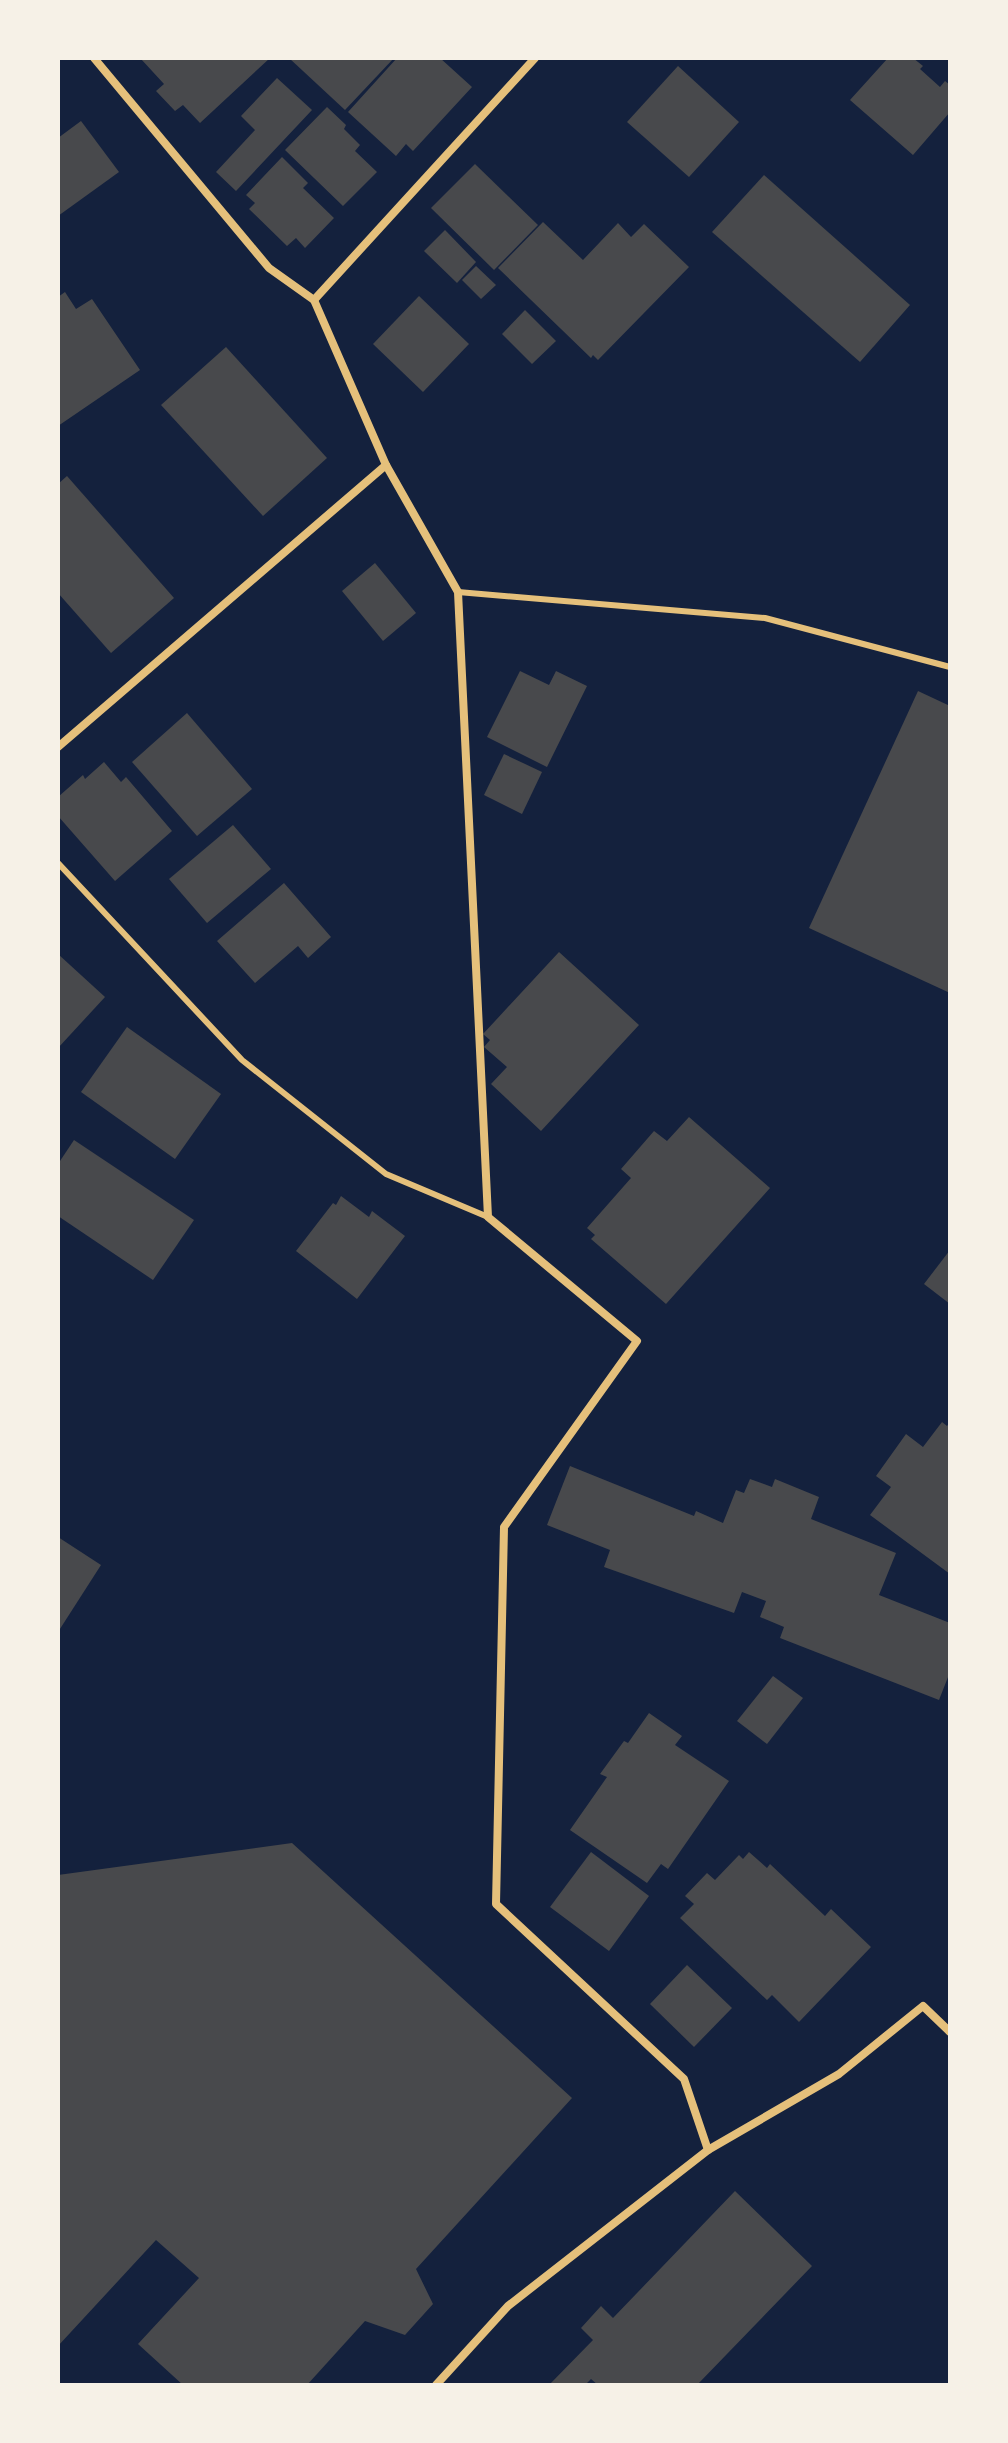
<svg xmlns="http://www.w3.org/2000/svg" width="1008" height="2443" font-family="Mulish,sans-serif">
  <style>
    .building { fill: #48494c }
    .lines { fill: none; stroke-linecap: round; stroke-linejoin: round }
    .service { stroke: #e5c07b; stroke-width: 6 }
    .minor { stroke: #e5c07b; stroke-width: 8 }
  </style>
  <rect width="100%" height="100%" fill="#14213d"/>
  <!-- building -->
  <g class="building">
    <path d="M144,58H270L200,123L183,105L175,111L156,91L164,84L141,59Z"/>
    <path d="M289,58H394L345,110Z"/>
    <path d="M397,58H440L472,87L413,151L406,144L396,156L348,112Z"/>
    <path d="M888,58H913L923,66L920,69L940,87L945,81L950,85V112L913,155L850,100Z"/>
    <path d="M678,66L739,122L689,177L627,122Z"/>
    <path d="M277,78L312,110L236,191L216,172L255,130L241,116Z"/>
    <path d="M327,107L346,125L344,129L360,145L355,151L377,172L343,206L285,150Z"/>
    <path d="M81,121L119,172L58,216V138Z"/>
    <path d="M282,157L308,183L303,188L334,218L305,248L296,238L287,246L249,209L255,203L246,195Z"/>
    <path d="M475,164L538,225L494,270L431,208Z"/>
    <path d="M764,175L910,305L860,362L712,232Z"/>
    <path d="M543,222L583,260L618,223L631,237L644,224L689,267L598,360L593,355L591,358L498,268Z"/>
    <path d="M445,230L476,262L457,283L424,251Z"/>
    <path d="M476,266L496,285L481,299L462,280Z"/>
    <path d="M65,292L76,309L92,299L140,370L58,426V297Z"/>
    <path d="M419,296L469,344L423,392L373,344Z"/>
    <path d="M525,310L556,341L532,364L502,334Z"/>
    <path d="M226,347L327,458L263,516L161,405Z"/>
    <path d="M67,476L174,598L111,653L58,593V484Z"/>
    <path d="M375,563L416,613L383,641L342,591Z"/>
    <path d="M520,671L549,685L556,671L587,686L547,767L487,737Z"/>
    <path d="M918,691L950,706V993L809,928Z"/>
    <path d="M187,713L252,789L197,836L132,762Z"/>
    <path d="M504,754L542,772L522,814L484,795Z"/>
    <path d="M104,762L121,782L126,777L172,831L115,881L58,816V797L83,775L85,779Z"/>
    <path d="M233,825L271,869L207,923L169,879Z"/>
    <path d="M284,883L331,937L308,958L298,946L255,983L217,941Z"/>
    <path d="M559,952L639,1025L541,1131L491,1084L507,1067L484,1047L490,1040L483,1034Z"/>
    <path d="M58,954L105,997L58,1048Z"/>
    <path d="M127,1027L221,1094L175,1159L81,1092Z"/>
    <path d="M689,1117L770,1188L666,1304L591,1239L595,1235L587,1228L631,1178L621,1169L654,1131L667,1141Z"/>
    <path d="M74,1140L194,1220L153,1280L58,1216V1164Z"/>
    <path d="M341,1196L369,1217L372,1211L405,1236L357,1299L296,1251L333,1203L336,1205Z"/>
    <path d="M950,1250V1304L924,1284Z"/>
    <path d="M942,1422L947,1426L950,1422V1574L870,1515L891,1487L876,1476L906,1434L923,1447Z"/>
    <path d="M570,1466L694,1516L696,1511L723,1523L736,1490L744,1493L750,1479L772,1487L775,1479L819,1497L811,1519L896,1553L879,1595L950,1623V1672L939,1700L780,1638L784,1627L760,1617L766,1601L742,1592L734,1613L604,1567L610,1550L547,1525Z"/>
    <path d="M58,1537L101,1565L58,1632Z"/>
    <path d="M773,1676L803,1698L767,1744L737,1721Z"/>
    <path d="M649,1713L682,1736L675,1745L729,1781L668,1869L661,1864L647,1883L570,1830L607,1777L600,1774L624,1741L628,1743Z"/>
    <path d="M292,1843L572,2098L416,2269L433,2304L405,2335L365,2321L307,2385H183L138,2344L199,2278L156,2240L58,2346V1875Z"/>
    <path d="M591,1852L649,1896L609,1951L550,1907Z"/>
    <path d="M749,1852L767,1868L770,1864L825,1916L831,1909L871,1947L799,2022L772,1995L767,2000L680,1918L694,1904L685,1896L707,1873L715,1880L739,1855L743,1859Z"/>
    <path d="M687,1965L732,2008L694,2047L650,2004Z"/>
    <path d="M735,2191L812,2266L697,2385H598L591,2379L585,2385H549L593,2340L581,2328L601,2306L613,2318Z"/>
  </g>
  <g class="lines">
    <!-- service -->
    <g class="service">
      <path d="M458,592L765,618L950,667"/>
      <path d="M58,863L242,1060L386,1174L488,1217"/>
    </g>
    <!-- minor -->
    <g class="minor">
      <path d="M94,58L269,268L314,300L386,465L458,592L488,1217L637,1341L504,1527L496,1904L684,2079L708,2150"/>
      <path d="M314,300L535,58"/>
      <path d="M58,747L386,465"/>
      <path d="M436,2385L508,2306L708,2150L839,2074L923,2006L950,2032"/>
    </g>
  </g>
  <!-- border -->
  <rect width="1008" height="2443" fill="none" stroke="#f6f1e7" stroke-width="120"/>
</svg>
